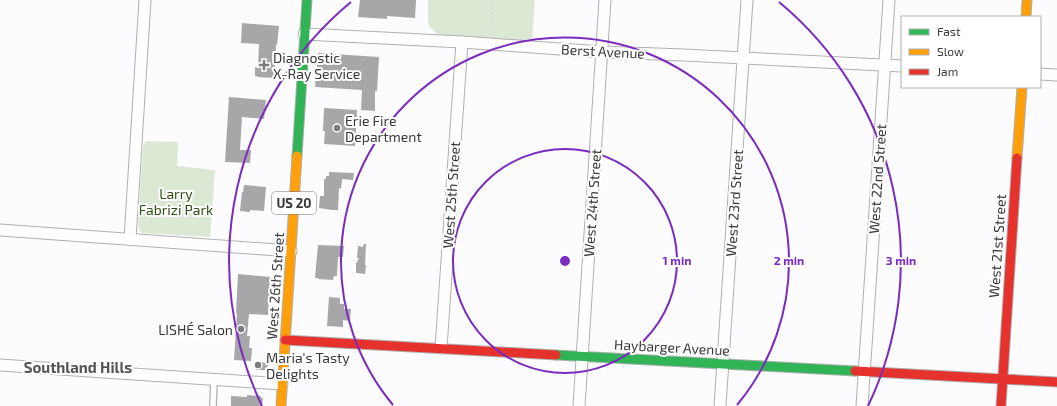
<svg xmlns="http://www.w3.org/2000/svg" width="1057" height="406" font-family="'Exo 2',sans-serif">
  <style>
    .green { fill: #dbe9d4 }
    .building { fill: #a7a6a8 }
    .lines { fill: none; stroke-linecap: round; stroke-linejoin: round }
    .lane-casing { stroke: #b0b0b2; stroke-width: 8 }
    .street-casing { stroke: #b0b0b2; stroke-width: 13 }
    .fast-casing { stroke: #b0b0b2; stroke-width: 11 }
    .slow-casing { stroke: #b0b0b2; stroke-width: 11 }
    .jam-casing { stroke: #b0b0b2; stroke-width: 11 }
    .path { stroke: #dbdbdc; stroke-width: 1.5; stroke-dasharray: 3 2; stroke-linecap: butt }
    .lane { stroke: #fffeff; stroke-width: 5.5 }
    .street { stroke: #fffeff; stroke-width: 11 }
    .fast { stroke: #30b455; stroke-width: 9 }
    .slow { stroke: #ff9f0a; stroke-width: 9 }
    .jam { stroke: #e5322d; stroke-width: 9 }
    .ring { fill: none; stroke: #7b2cbf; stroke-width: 2 }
    .poi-dot { fill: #7d7c7f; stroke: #fff; stroke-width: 1.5 }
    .labels { text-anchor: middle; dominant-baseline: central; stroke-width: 4; stroke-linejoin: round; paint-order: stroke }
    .shield { fill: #fff; stroke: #747475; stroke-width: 1 }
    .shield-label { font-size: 13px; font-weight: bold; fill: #39383a }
    .street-label { font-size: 14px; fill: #39383a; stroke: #fff }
    .poi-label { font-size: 14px; fill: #39383a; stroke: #fff; text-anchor: start }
    .park-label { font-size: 14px; fill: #2e4e13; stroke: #fff }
    .neighbourhood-label { font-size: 15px; font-weight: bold; fill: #575559; stroke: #fff }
    .centre { fill: #7b2cbf; stroke: #fff; stroke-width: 2 }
    .ring-label { font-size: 12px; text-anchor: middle; font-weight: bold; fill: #7b2cbf; stroke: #fff; stroke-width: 4; stroke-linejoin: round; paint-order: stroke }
  </style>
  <rect width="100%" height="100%" fill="#fcfbfe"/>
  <!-- green -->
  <g class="green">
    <path d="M428,0H535L532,42L439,36L429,26L428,20Z"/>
    <path d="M147,141L178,142L177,166L215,170L210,237L142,233L139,229L138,224L143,145Z"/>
  </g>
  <!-- building -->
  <g class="building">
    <path d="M360,0H416L415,18L387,16V19L358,17Z"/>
    <path d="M242,23L279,26L277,45H276L274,78L257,77V76H255V67L258,68L259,44L241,43Z"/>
    <path d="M318,53L379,57L377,91H375V111L361,110L362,90L315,87Z"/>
    <path d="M229,97L266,100L264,119L242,117L240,150H251L250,163L225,162Z"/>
    <path d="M324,108L357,110L355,146L324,144L325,131H323Z"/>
    <path d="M329,172L354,173L353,180L342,179L341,189L339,188L338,210H332L319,208L320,196H324V179H326V176H329Z"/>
    <path d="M244,185L266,187L264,211L250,210V212L240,211L242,192H243Z"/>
    <path d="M364,244H366L365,265H366L365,274L356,273V264L359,258H357L358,246L363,247Z"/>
    <path d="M318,245L344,246L343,257H338L337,276H334L333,280L318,279V278H315Z"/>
    <path d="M238,274L270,277L268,315L249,314L247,336H250L249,348H252L251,361L234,360L237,313H236Z"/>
    <path d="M329,297L340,298V304H344V309H351L350,321L343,320V327L327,326Z"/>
    <path d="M256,362L268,363L267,370H256Z"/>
    <path d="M247,395L261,396V398H263L262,406H231V396L247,397Z"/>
  </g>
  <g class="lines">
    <!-- lane casing -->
    <g class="lane-casing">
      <path id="lane" d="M213,406L214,379"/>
    </g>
    <!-- street casing -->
    <g class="street-casing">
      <g id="street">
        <path d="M304,34L462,42L602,52L684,55L902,66"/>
        <path d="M1040,74L1057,75"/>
        <path d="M0,230L291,251"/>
        <path d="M130,239L145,0"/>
        <path d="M441,348L462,42"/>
        <path d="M0,365L282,384"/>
        <path d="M579,406L605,0"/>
        <path d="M720,406L747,0"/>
        <path d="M862,406L889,0"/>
      </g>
    </g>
    <!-- fast casing -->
    <g class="fast-casing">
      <g id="fast">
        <path d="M297,156L307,0"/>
        <path d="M556,355L855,371"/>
      </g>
    </g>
    <!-- slow casing -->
    <g class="slow-casing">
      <g id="slow">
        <path d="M1026,17L1027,0"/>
        <path d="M1017,158L1022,87"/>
        <path d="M281,406L297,156"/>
      </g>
    </g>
    <!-- jam casing -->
    <g class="jam-casing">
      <g id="jam">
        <path d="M285,340L556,355"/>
        <path d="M855,371L1057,382"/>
        <path d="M1001,406L1017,158"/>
      </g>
    </g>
    <!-- path -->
    <path class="path" d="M490,34L492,17L491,0"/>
    <!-- lane -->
    <use href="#lane" class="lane"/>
    <!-- street -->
    <use href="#street" class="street"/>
    <!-- fast -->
    <use href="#fast" class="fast"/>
    <!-- slow -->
    <use href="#slow" class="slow"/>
    <!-- jam -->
    <use href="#jam" class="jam"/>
  </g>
  <!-- distance rings -->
  <g class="ring">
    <circle cx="565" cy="261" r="112"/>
    <path d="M393 405A224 224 0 1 1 737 405"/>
    <path d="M262 406A336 336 0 0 1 351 2M779 2A336 336 0 0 1 868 406"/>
  </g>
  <!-- markers -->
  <g class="poi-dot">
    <path d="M262 59h4v4h4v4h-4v4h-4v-4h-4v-4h4z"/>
    <circle cx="337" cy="128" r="4"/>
    <circle cx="241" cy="329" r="4"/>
    <circle cx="258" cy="365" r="4"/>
  </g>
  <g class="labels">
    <!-- shield labels -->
    <rect class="shield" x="272" y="192" width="44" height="22" rx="3"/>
    <g class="shield-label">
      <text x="294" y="203">US 20</text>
    </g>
    <!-- street labels -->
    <g class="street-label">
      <text transform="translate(603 51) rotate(3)">Berst Avenue</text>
      <text transform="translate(877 179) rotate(-86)">West 22nd Street</text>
      <text transform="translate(451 195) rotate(-86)">West 25th Street</text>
      <text transform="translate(592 203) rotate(-86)">West 24th Street</text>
      <text transform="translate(734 203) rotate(-86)">West 23rd Street</text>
      <text transform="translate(997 246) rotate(-86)">West 21st Street</text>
      <text transform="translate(275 286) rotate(-86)">West 26th Street</text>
      <text transform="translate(672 347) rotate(3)">Haybarger Avenue</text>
    </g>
    <!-- poi labels -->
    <g class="poi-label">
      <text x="273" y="57">Diagnostic<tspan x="273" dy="16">X-Ray Service</tspan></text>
      <text x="345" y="120">Erie Fire<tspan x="345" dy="16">Department</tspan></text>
      <text x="233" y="329" text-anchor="end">LISHÉ Salon</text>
      <text x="266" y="357">Maria's Tasty<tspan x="266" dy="16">Delights</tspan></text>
    </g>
    <!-- park labels -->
    <g class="park-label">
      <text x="176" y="193">Larry<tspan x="176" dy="16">Fabrizi Park</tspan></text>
    </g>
    <!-- neighbourhood labels -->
    <g class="neighbourhood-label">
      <text x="78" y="367">Southland Hills</text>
    </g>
  </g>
  <circle cx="565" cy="261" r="6" class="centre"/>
  <g class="ring-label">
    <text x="677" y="265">1 min</text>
    <text x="789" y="265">2 min</text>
    <text x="901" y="265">3 min</text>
  </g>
  <!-- legend -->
  <rect x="901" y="16" width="140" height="72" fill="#ffffff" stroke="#b0afb0"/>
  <rect x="909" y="29" width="20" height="6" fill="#30b455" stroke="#b0afb0"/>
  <text x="937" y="36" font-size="12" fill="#39383a">Fast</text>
  <rect x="909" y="49" width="20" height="6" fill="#ff9f0a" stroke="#b0afb0"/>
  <text x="937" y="56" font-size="12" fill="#39383a">Slow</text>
  <rect x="909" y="69" width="20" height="6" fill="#e5322d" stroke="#b0afb0"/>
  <text x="937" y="76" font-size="12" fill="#39383a">Jam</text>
</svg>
